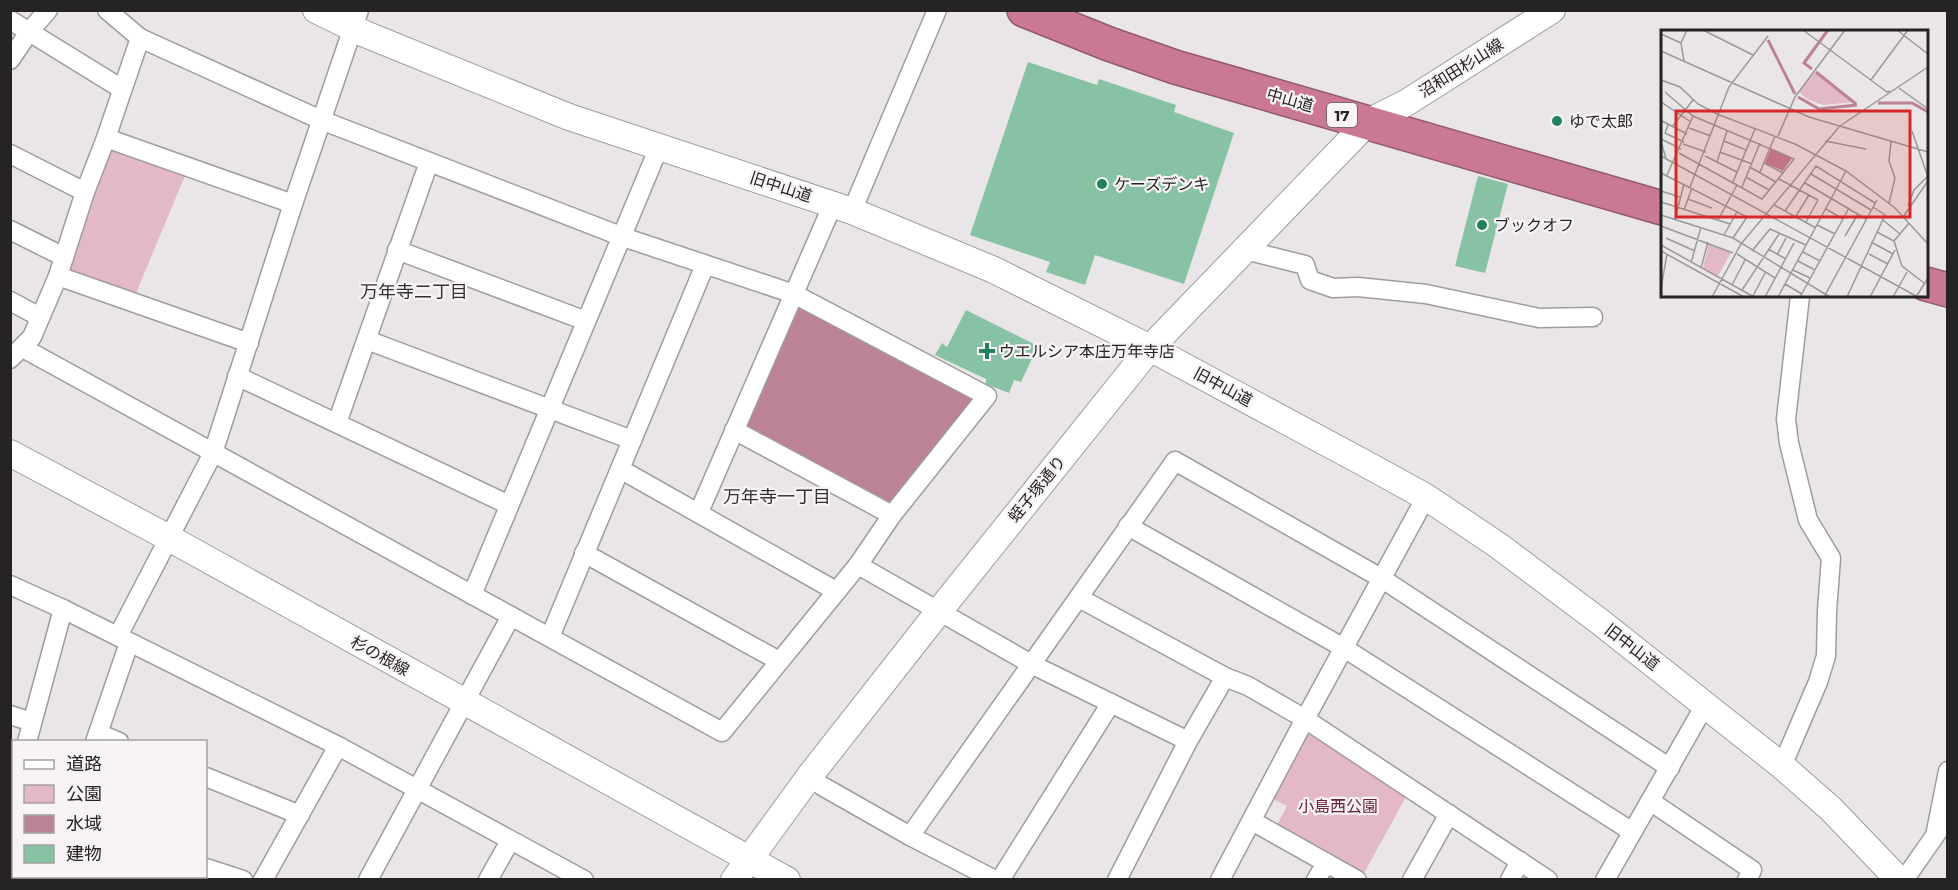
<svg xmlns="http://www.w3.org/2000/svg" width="1958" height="890" font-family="Montserrat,'Noto Sans JP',sans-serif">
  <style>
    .green { fill: #e3b9c6 }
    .water { fill: #bc8296 }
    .building { fill: #87c2a4 }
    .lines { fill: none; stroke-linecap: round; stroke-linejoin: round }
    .street-casing { stroke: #a09c9d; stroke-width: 21 }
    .secondary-casing { stroke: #a09c9d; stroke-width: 28 }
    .highway-casing { stroke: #915a6e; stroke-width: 36 }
    .street { stroke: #fff; stroke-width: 18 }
    .secondary { stroke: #fff; stroke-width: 26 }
    .highway { stroke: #cb7896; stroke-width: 33 }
    .poi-dot { fill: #1f825c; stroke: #f8f3f5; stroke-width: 2 }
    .labels { text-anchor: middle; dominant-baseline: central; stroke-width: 4.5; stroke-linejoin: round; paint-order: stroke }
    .shield { fill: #f8f3f5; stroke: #646163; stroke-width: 1.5 }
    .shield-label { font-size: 15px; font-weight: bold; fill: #252324 }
    .street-label { font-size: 16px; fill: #252324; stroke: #f8f3f5 }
    .poi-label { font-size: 16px; fill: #252324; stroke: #f8f3f5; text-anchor: start }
    .park-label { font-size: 16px; fill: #67213e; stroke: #f8f3f5 }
    .neighbourhood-label { font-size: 18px; fill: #343132; stroke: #f8f3f5 }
    .inset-river { fill: none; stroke: #bc8296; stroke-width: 3 }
    .inset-road { fill: none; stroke: #9b9899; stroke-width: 1.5 }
    .view { fill: #d62828; fill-opacity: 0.15; stroke: #d62828; stroke-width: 3 }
    .inset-edge { fill: none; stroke: #252324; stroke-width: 3 }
  </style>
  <rect width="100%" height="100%" fill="#eae6e7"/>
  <!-- green -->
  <g class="green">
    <path d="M117,148L186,173L134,298L71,275L66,261L107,152Z"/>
    <path d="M1316,732L1407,795L1363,875L1276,827L1287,806L1273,799L1306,733Z"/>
  </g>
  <!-- water -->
  <path class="water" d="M801,305L972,394L974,401L894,503L881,505L745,430V422L794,307Z"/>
  <!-- building -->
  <g class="building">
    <path d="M1028,62L1097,85L1099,79L1176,105L1174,112L1234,133L1184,284L1095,255L1085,285L1046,272L1050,262L970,235Z"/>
    <path d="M1478,176L1508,184L1485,273L1455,266Z"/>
    <path d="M966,310L1038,346L1021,382L1014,380L1009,393L986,384V379L935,355L942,343L947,347Z"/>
  </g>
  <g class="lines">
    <!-- street casing -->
    <g class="street-casing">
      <g id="street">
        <path d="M10,20L122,89"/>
        <path d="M10,60L29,32L48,10"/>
        <path d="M106,138L293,204"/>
        <path d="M10,154L85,192"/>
        <path d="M852,211L937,10"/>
        <path d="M10,230L64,257"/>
        <path d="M397,250L586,321"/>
        <path d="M1245,250L1305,265L1310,280L1333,288L1358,287L1426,294L1539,318L1593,317"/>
        <path d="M58,276L249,343"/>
        <path d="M10,301L40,317"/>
        <path d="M367,340L632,440"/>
        <path d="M23,348L722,732L858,565L892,515L987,396L794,294L623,237L321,120L140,38L107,10"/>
        <path d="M10,359L32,337L58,276L85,192L106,138L140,38"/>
        <path d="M237,376L509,505"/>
        <path d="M337,423L429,162"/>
        <path d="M734,430L892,515"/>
        <path d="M620,469L836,591"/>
        <path d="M699,512L833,204"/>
        <path d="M1128,526L1344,648L1631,831"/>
        <path d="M584,553L779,661"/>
        <path d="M858,565L1033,665L1188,741"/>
        <path d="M10,585L63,609L338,746L584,880"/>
        <path d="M472,595L659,147"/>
        <path d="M1079,598L1225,677L1248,686L1305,719L1548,880"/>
        <path d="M118,636L213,453L293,204L359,10"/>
        <path d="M550,637L705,265"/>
        <path d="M10,715L32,722"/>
        <path d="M98,733L119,742"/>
        <path d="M27,742L63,609"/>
        <path d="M95,742L129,643"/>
        <path d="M1782,766L1818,682L1826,656L1827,611L1831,558L1808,520L1789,443L1786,419L1800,296"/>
        <path d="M206,777L300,815"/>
        <path d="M822,786L910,836L995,880"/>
        <path d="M1650,801L1752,870L1747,880"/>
        <path d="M10,810L14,798"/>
        <path d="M1252,821L1357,880"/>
        <path d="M1936,831L1948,771"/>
        <path d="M910,836L1175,461L1381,578L1670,768"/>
        <path d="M206,868L243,880"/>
        <path d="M151,880L152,876"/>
        <path d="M263,880L338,746"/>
        <path d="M368,880L511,616"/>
        <path d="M488,880L510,841"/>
        <path d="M1000,880L1111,703"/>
        <path d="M1117,880L1188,741L1225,677"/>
        <path d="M1220,880L1305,719L1426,497"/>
        <path d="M1316,880L1326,863"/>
        <path d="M1412,880L1449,814"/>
        <path d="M1510,880L1520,861"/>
        <path d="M1605,880L1705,705"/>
        <path d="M1904,880L1948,817"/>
      </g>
    </g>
    <!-- secondary casing -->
    <g class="secondary-casing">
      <g id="secondary">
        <path d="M316,10L365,34L569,117L852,211L994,270L1150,348L1366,464L1426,497L1499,546L1599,621L1782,766L1831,809L1899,880"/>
        <path d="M10,453L169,538L787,880"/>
        <path d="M734,880L812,773L940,610L1150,348L1368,122L1406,103L1552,10"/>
      </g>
    </g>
    <!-- highway casing -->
    <g class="highway-casing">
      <g id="highway">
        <path d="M1024,10L1109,44L1175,67L1662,208"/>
        <path d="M1926,284L1948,290"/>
      </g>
    </g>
    <!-- street -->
    <use href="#street" class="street"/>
    <!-- secondary -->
    <use href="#secondary" class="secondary"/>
    <!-- highway -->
    <use href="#highway" class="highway"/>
  </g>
  <!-- markers -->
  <g class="poi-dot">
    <circle cx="1557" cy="121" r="6"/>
    <circle cx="1102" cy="184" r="6"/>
    <circle cx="1482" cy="225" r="6"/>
    <path d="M984 342h6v6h6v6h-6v6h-6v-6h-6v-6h6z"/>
  </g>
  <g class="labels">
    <!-- shield labels -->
    <rect class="shield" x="1327" y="103" width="30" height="24" rx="4.5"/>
    <g class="shield-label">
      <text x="1342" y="115">17</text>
    </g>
    <!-- street labels -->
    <g class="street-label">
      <text transform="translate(1461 68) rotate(-32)">沼和田杉山線</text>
      <text transform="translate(1290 100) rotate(16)">中山道</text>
      <text transform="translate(781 187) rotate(18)">旧中山道</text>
      <text transform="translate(1223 387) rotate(28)">旧中山道</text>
      <text transform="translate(1037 489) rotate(-51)">蛭子塚通り</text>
      <text transform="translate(1632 647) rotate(38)">旧中山道</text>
      <text transform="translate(380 656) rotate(29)">杉の根線</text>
    </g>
    <!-- poi labels -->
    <g class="poi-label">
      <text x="1569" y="121">ゆで太郎</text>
      <text x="1114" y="184">ケーズデンキ</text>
      <text x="1494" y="225">ブックオフ</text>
      <text x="999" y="351">ウエルシア本庄万年寺店</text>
    </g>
    <!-- park labels -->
    <g class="park-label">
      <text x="1338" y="806">小島西公園</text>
    </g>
    <!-- neighbourhood labels -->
    <g class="neighbourhood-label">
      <text x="414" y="292">万年寺二丁目</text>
      <text x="777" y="497">万年寺一丁目</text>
    </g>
  </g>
  <!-- overview -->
  <g transform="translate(1661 30)">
    <rect width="267" height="267" fill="#eae6e7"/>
    <path d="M154,42L193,72L162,75L146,69L138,62ZM48,214L70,223L57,246L42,238Z" fill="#e3b9c6"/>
    <path d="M110,118L131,128L122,141L104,133Z" fill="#bc8296"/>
    <path class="inset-river" d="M107,10L134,64M151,39L143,33L167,0M155,42L195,74M137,67L158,79L196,75M217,73H251L267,82"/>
    <path class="inset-road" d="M42,0L92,25M142,0L226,62L229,61M236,0L267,24M0,4L20,13M0,21L148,87L267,122M23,31L20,13L26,0M0,50L19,57L37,74L56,84L134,114L185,141L234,178L267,214M210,50L247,0M238,58L267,79M4,62L32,86L133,129L101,169L18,123M0,72L30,92M1,91L26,104M7,95L4,103L23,112M179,96L267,37M11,97L32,70M28,98L50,106M251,101L267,147M117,106L134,67L184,0M0,109L20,119M0,111L5,129M63,111L85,120M164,111L205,119M22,114L45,122M59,122L91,134M0,126L255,266M44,126L76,142M56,132L66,101M103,133L122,143M89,137L115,152M99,142L114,106M0,143L86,187L72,208M150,144L210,180M6,145L32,86M85,147L108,160M118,149L157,170M72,152L94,99M144,153L205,189M29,157L68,57L107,6M81,157L99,113M0,161L19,167M27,169L51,178M0,172L69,194M228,173L234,148L228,131L230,112M113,175L155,198M247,176L253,160L266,147M165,179L182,189M23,180L31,158M124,181L155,136L214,173M0,185L72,208L169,267M135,186L148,165M242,187L267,151M14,189L23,154M57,190L76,155M222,190L239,204M145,192L157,170M156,195L174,204M0,196L72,223M216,202L233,211L241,236L263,253M63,205L76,182M184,206L197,184M5,208L34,221M233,211L248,193M210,212L232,224M0,215L93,267M107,219L125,229M0,221L83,267M91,221L109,199L145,215M142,222L159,231M76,224L114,248M208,224L227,234M116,225L125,208M137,231L154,240M30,233L40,197M40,238L47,212M132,240L149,248M124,254L141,264M71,255L84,230M0,258L6,224M81,260L118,204M92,266L104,243M51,267L80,214L178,97M104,267L133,213M117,267L185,141M139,267L188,178M163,267L216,170M186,267L224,185L212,177M209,267L234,220M232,267L246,242M255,267L267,248"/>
    <path class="view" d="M15,81H249V187H15Z"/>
    <rect width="267" height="267" class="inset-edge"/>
  </g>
  <!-- border -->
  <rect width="1958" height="890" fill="none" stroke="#252324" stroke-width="24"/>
  <!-- legend -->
  <rect x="12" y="740" width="195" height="138" fill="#f8f3f5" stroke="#a4a0a1" stroke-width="1.5"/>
  <rect x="24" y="760" width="30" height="9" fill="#ffffff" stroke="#a4a0a1" stroke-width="1.5"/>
  <text x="66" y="770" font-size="18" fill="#252324">道路</text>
  <rect x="24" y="785" width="30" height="18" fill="#e3b9c6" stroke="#a4a0a1" stroke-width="1.5"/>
  <text x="66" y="800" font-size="18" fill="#252324">公園</text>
  <rect x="24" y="815" width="30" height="18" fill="#bc8296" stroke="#a4a0a1" stroke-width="1.5"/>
  <text x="66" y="830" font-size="18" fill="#252324">水域</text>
  <rect x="24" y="845" width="30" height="18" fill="#87c2a4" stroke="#a4a0a1" stroke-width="1.5"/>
  <text x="66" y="860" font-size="18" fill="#252324">建物</text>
</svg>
